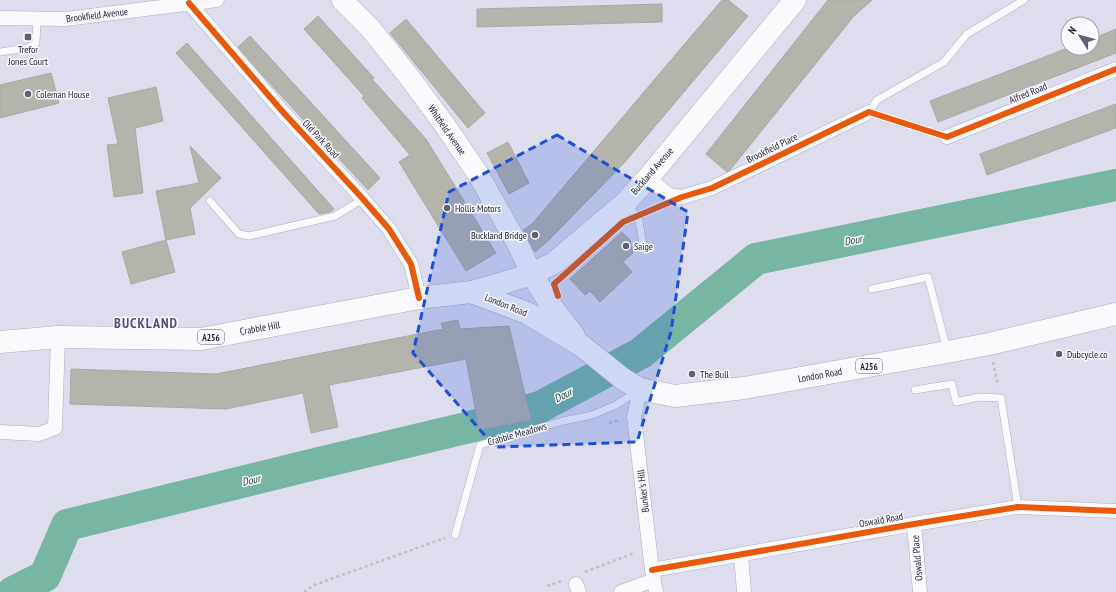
<svg xmlns="http://www.w3.org/2000/svg" width="1116" height="592" font-family="'PT Sans Narrow',sans-serif">
  <style>
    .lines { fill: none; stroke-linecap: round; stroke-linejoin: round }
    .river { stroke: #78b6a4; stroke-width: 32 }
    .building { fill: #b4b3ac; stroke: #a9a9a6 }
    .lane-casing { stroke: #aeaebf; stroke-width: 8 }
    .street-casing { stroke: #aeaebf; stroke-width: 15 }
    .secondary-casing { stroke: #aeaebf; stroke-width: 22 }
    .primary-casing { stroke: #aeaebf; stroke-width: 23 }
    .path { stroke: #bebec6; stroke-width: 2.5; stroke-dasharray: 3 3; stroke-linecap: butt }
    .lane { stroke: #fafafc; stroke-width: 7 }
    .street { stroke: #fafafc; stroke-width: 14 }
    .secondary { stroke: #fafafc; stroke-width: 21 }
    .primary { stroke: #fafafc; stroke-width: 22 }
    .cycleway-casing { stroke: #f9f9fe; stroke-width: 8 }
    .cycleway { stroke: #e8590c; stroke-width: 6 }
    .marked { fill: #1d4ed8; fill-opacity: 0.2; stroke: #1d4ed8; stroke-width: 3; stroke-dasharray: 8 5; stroke-linejoin: round }
    .poi-dot { fill: #606072; stroke: #f9f9fe; stroke-width: 1.5 }
    .labels { text-anchor: middle; dominant-baseline: central; stroke-width: 3; stroke-linejoin: round; paint-order: stroke }
    .shield { fill: #f9f9fe; stroke: #5f5e6e; stroke-width: 1 }
    .shield-label { font-size: 9px; font-weight: bold; fill: #1d1c30 }
    .street-label { font-size: 10px; fill: #1d1c30; stroke: #f9f9fe }
    .poi-label { font-size: 10px; fill: #1d1c30; stroke: #f9f9fe; text-anchor: start }
    .water-label { font-size: 11px; font-style: italic; fill: #1d4435; stroke: #f9f9fe }
    .district-label { font-size: 14px; font-weight: bold; letter-spacing: 1px; fill: #53507f; stroke: #f9f9fe }
  </style>
  <rect width="100%" height="100%" fill="#dde"/>
  <g class="lines">
    <!-- river -->
    <path class="river" d="M13,592L45,576L67,525L319,463L470,427L540,407L641,353L756,259L1116,185"/>
  </g>
  <!-- building -->
  <g class="building">
    <path d="M722,0H728L748,16L624,163L550,239L535,252L523,230L532,224Z"/>
    <path d="M828,0H872L854,16L730,170L727,172L706,154Z"/>
    <path d="M662,4V22L477,27V9Z"/>
    <path d="M318,16L374,78L372,79L426,139L496,253L466,271L399,162L410,155L362,98L364,96L304,29Z"/>
    <path d="M406,19L485,113L468,128L390,33Z"/>
    <path d="M1116,29V53L938,122L930,101L1068,48H1092V39Z"/>
    <path d="M250,36L380,178L368,190L264,77L238,47Z"/>
    <path d="M187,43L334,209L330,212L319,214L176,53Z"/>
    <path d="M51,73L59,103L0,118V85Z"/>
    <path d="M156,87L163,121L135,128L143,193L114,197L107,145L118,144L108,98Z"/>
    <path d="M1116,104V128L987,175L980,154Z"/>
    <path d="M508,142L529,183L509,194L487,153Z"/>
    <path d="M190,146L221,178L190,208L195,234L166,240L156,191L199,183Z"/>
    <path d="M622,232L630,240L633,253L623,262L632,272L600,302L590,291L585,295L570,279Z"/>
    <path d="M166,240L175,272L131,284L122,252Z"/>
    <path d="M458,320L460,329L509,326L531,420L479,430L466,359L329,385L338,427L311,433L303,393L226,409L70,404L71,369L216,374L443,329L441,323Z"/>
  </g>
  <g class="lines">
    <!-- lane casing -->
    <g class="lane-casing">
      <g id="lane">
        <path d="M0,52L27,48L36,43L37,19"/>
        <path d="M869,112L877,100L944,62L967,34L1024,0"/>
        <path d="M210,201L239,234L249,236L335,216L363,199"/>
        <path d="M625,205L638,216L643,244"/>
        <path d="M872,289L928,277L947,350"/>
        <path d="M915,390L952,384L956,402L979,397L1001,398L1018,507"/>
        <path d="M455,535L480,445L563,421L592,415L616,405L636,392"/>
      </g>
    </g>
    <!-- street casing -->
    <g class="street-casing">
      <g id="street">
        <path d="M189,3L282,111L363,199L389,229L411,264L419,298"/>
        <path d="M0,18L66,19L217,0"/>
        <path d="M947,137L1116,69"/>
        <path d="M648,178L669,195L682,197L712,188L869,112"/>
        <path d="M640,389L634,417L652,570L656,592"/>
        <path d="M0,432L39,434L55,428L58,337"/>
        <path d="M914,524L920,592"/>
        <path d="M741,555L744,592"/>
        <path d="M652,570L914,524L1018,507L1116,511"/>
        <path d="M576,584L579,592"/>
        <path d="M621,592L654,580"/>
      </g>
    </g>
    <!-- secondary casing -->
    <g class="secondary-casing">
      <path id="secondary" d="M342,0L370,28L406,73L444,124L478,174L518,245L532,274"/>
    </g>
    <!-- primary casing -->
    <g class="primary-casing">
      <g id="primary">
        <path d="M532,274L551,306L574,336"/>
        <path d="M471,292L527,313L582,346L623,379L640,389L675,396L744,388L947,352L989,344L1116,314"/>
        <path d="M0,342L58,337L201,339L419,298L471,292L503,283L532,274L554,263L624,204L648,178L795,0"/>
      </g>
    </g>
    <!-- path -->
    <g class="path">
      <path d="M993,362L998,386"/>
      <path d="M609,423L620,420"/>
      <path d="M585,572L634,553"/>
      <path d="M547,586L561,581"/>
      <path d="M304,592L314,585L445,538"/>
    </g>
    <!-- lane -->
    <use href="#lane" class="lane"/>
    <!-- street -->
    <use href="#street" class="street"/>
    <!-- secondary -->
    <use href="#secondary" class="secondary"/>
    <!-- primary -->
    <use href="#primary" class="primary"/>
    <!-- cycleway casing -->
    <g class="cycleway-casing">
      <g id="cycleway">
        <path d="M189,3L282,111L363,199L389,229L411,264L419,298"/>
        <path d="M558,296L554,284L623,222L682,197L712,188L869,112L947,137L1116,69"/>
        <path d="M652,570L914,524L1018,507L1116,511"/>
      </g>
    </g>
    <!-- cycleway -->
    <use href="#cycleway" class="cycleway"/>
  </g>
  <!-- marked area -->
  <path class="marked" d="M557,135L688,212L671,332L637,442L495,447L413,353L449,192Z"/>
  <!-- markers -->
  <g class="poi-dot">
    <rect x="24" y="33" width="8" height="8" rx="2"/>
    <circle cx="28" cy="94" r="4"/>
    <circle cx="447" cy="208" r="4"/>
    <circle cx="535" cy="235" r="4"/>
    <circle cx="626" cy="246" r="4"/>
    <circle cx="1059" cy="354" r="4"/>
    <circle cx="692" cy="374" r="4"/>
  </g>
  <g class="labels">
    <!-- shield labels -->
    <g class="shield">
      <rect x="198" y="330" width="26" height="14" rx="3"/>
      <rect x="856" y="359" width="26" height="14" rx="3"/>
    </g>
    <g class="shield-label">
      <text x="211" y="337">A256</text>
      <text x="869" y="366">A256</text>
    </g>
    <!-- street labels -->
    <g class="street-label">
      <text transform="translate(97 15) rotate(-7)">Brookfield Avenue</text>
      <text transform="translate(1028 93) rotate(-22)">Alfred Road</text>
      <text transform="translate(447 130) rotate(55)">Whitfield Avenue</text>
      <text transform="translate(321 139) rotate(47)">Old Park Road</text>
      <text transform="translate(772 148) rotate(-26)">Brookfield Place</text>
      <text transform="translate(652 171) rotate(-49)">Buckland Avenue</text>
      <text transform="translate(506 305) rotate(22)">London Road</text>
      <text transform="translate(260 328) rotate(-10)">Crabble Hill</text>
      <text transform="translate(820 375) rotate(-10)">London Road</text>
      <text transform="translate(517 434) rotate(-16)">Crabble Meadows</text>
      <text transform="translate(643 491) rotate(-97)">Bunker's Hill</text>
      <text transform="translate(881 520) rotate(-10)">Oswald Road</text>
      <text transform="translate(917 558) rotate(-95)">Oswald Place</text>
    </g>
    <!-- poi labels -->
    <g class="poi-label">
      <text x="28" y="49" text-anchor="middle">Trefor<tspan x="28" dy="12">Jones Court</tspan></text>
      <text x="36" y="94">Coleman House</text>
      <text x="455" y="208">Hollis Motors</text>
      <text x="527" y="235" text-anchor="end">Buckland Bridge</text>
      <text x="634" y="246">Saige</text>
      <text x="1067" y="354">Dubcycle.co</text>
      <text x="700" y="374">The Bull</text>
    </g>
    <!-- water labels -->
    <g class="water-label">
      <text transform="translate(853 240) rotate(-12)">Dour</text>
      <text transform="translate(563 395) rotate(-28)">Dour</text>
      <text transform="translate(251 480) rotate(-14)">Dour</text>
    </g>
    <!-- district labels -->
    <g class="district-label">
      <text x="146" y="323">BUCKLAND</text>
    </g>
  </g>
  <!-- north arrow -->
  <g transform="translate(1080 36) rotate(306)"><circle r="19" fill="#f9f9fe" stroke="#a1a1ac"/>
  <path d="M0-3L7 15L0 10L-7 15Z" fill="#606072"/>
  <text y="-6" font-size="11" font-weight="bold" text-anchor="middle" fill="#1d1c30">N</text>
  </g>
</svg>
